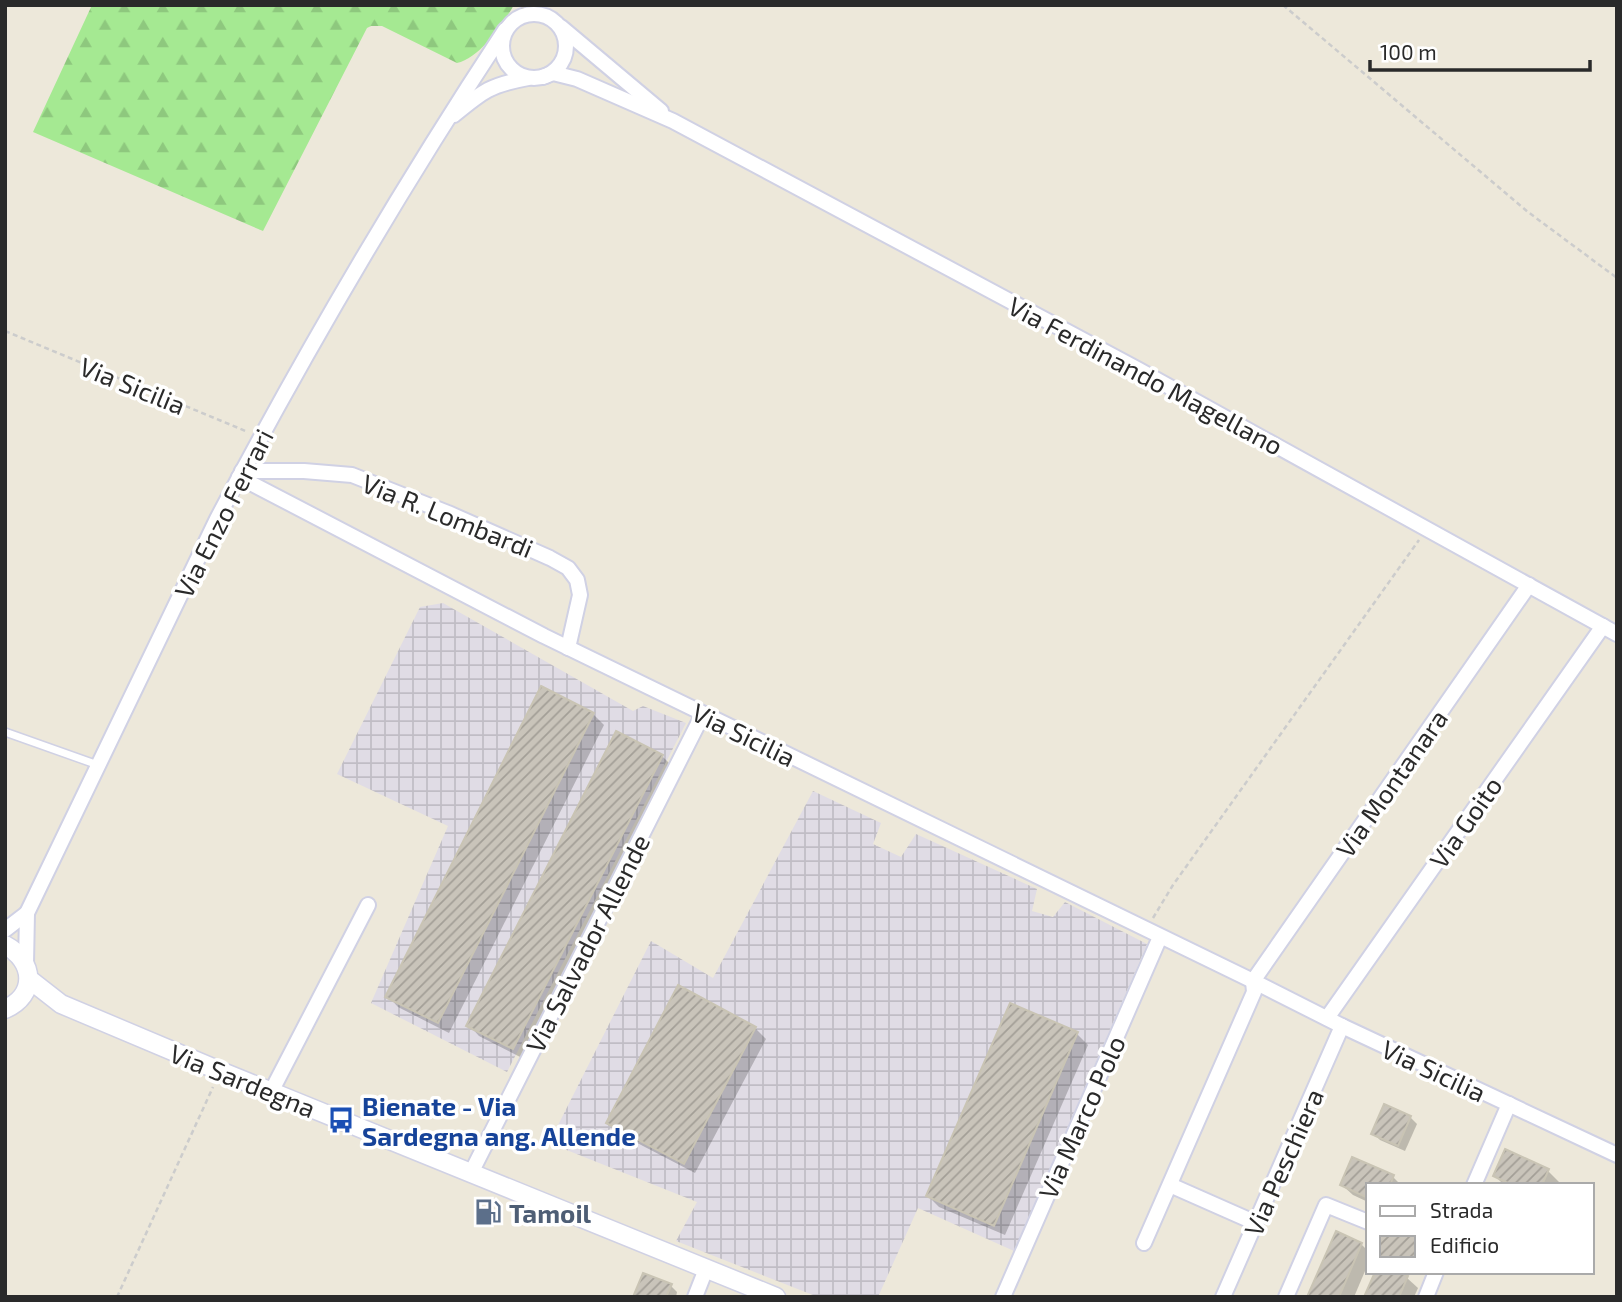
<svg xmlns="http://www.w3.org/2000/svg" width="1622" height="1302" font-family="'Exo 2',sans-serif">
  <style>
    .industrial { fill: url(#industrial-grid) }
    .forest { fill: url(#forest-firs) }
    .shadow { fill: #0003 }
    .building { fill: url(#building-hatch); stroke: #c9c4b4; stroke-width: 2 }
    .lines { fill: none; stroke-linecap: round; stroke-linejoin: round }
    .service-casing { stroke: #d0d1e4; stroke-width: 10 }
    .minor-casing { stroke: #d0d1e4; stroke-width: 18 }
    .tertiary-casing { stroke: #d0d1e4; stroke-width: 21 }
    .path { stroke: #ccc; stroke-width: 2.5; stroke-dasharray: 5 3.5; stroke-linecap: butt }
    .service { stroke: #fff; stroke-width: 7 }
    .minor { stroke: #fff; stroke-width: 14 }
    .tertiary { stroke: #fff; stroke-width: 18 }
    .labels { text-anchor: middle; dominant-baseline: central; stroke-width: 7; stroke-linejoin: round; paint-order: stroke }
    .street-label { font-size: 26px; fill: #2a2a2a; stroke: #fff }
    .transit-label { font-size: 26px; font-weight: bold; fill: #164399; stroke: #fff; text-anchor: start }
    .service-label { font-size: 26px; font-weight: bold; fill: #4e5e75; stroke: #fff; text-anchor: start }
  </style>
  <defs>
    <pattern id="industrial-grid" width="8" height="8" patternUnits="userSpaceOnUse" patternTransform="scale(1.75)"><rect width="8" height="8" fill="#e0dce5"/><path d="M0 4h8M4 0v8" fill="none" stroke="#c0bdc5"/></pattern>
    <pattern id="forest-firs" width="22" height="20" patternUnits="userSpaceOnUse" patternTransform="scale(1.75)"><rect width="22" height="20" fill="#a5e992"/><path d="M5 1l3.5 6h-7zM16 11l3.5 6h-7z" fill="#8ec87e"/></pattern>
    <pattern id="building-hatch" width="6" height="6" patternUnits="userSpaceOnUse" patternTransform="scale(1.75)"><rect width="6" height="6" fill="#c9c4ba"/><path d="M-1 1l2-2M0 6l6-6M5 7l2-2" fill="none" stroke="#a39f97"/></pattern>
  </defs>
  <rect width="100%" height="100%" fill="#ede8da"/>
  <!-- industrial -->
  <g class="industrial">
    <path d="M443,603L633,711L643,706L686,723L507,1072L371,1003L448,826L337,774L420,607Z"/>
    <path d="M813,791L881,823L873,844L901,857L916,834L1037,889L1032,911L1053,917L1065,902L1147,944L1014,1251L918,1208L878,1297H818L676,1241L697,1202L549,1143L651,941L713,978Z"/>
  </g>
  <!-- forest -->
  <path class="forest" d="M92,5H514C502,25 480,58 457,63L382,26H371L367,28L263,231L33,132Z"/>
  <!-- shadow -->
  <g class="shadow">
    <path d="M593,714L604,725L449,1033L398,1007L388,996Z"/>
    <path d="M662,756L673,767L524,1059L479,1036L469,1025Z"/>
    <path d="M755,1028L766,1039L695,1173L618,1133L608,1122Z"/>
    <path d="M1077,1034L1088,1045L1005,1235L939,1207L928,1196Z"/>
    <path d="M1410,1117L1417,1124L1405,1151L1380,1140L1373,1133Z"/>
    <path d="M1506,1152L1548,1171L1559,1182L1558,1185H1504L1495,1176Z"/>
    <path d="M1393,1177L1401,1185H1368V1202L1353,1195L1342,1185Z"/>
    <path d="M1361,1244L1368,1251V1264L1354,1297H1308Z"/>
    <path d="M1407,1278L1418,1288L1414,1297H1366Z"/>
    <path d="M671,1286L677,1292L676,1297H635Z"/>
  </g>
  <!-- building -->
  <g class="building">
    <path d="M541,686L594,713L438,1023L385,997Z"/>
    <path d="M616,731L663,755L513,1049L466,1026Z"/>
    <path d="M678,985L756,1027L684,1164L606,1123Z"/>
    <path d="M1010,1003L1078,1032L994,1226L926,1196Z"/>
    <path d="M1384,1104L1411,1116L1398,1146L1371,1134Z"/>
    <path d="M1505,1149L1549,1169L1542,1185H1512L1493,1176Z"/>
    <path d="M1352,1157L1394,1175L1390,1185H1368V1198L1340,1185Z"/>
    <path d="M1336,1231L1362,1243L1339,1297H1307Z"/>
    <path d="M1375,1272H1400L1408,1276L1399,1297H1364Z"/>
    <path d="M643,1273L672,1284L666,1297H633Z"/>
  </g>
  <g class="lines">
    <!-- service casing -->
    <g class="service-casing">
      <path id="service" d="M5,732L98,765"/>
    </g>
    <!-- minor casing -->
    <g class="minor-casing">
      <g id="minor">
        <circle cx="534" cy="46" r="32"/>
        <path d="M561,27L661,111"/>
        <path d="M543,77L553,73L577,79L673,121L1139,370L1617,634"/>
        <path d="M454,115C483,91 490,85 528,78"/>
        <path d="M242,471H304L352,475L448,513L550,558L568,568L577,580L580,595L568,648"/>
        <path d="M239,477L544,636L1253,981L1342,1026L1617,1155"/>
        <path d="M5,930L27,913"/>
        <path d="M26,964L27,913L217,519C305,352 401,188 505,30"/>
        <path d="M1327,1018L1603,626"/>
        <path d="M271,1092L368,905"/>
        <path d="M471,1173L703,714"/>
        <path d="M1170,1185L1256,1223"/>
        <path d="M1474,1185L1509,1104"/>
        <path d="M1144,1243L1254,992L1253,981L1529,585"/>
        <path d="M695,1297L706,1269"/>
        <path d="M1003,1297L1160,937"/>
        <path d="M1223,1297L1342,1026"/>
        <path d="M1286,1297L1326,1205L1368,1222"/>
        <path d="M1426,1297L1436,1272"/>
      </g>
    </g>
    <!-- tertiary casing -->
    <g class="tertiary-casing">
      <g id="tertiary">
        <path d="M5,945C35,961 37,995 5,1009"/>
        <path d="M29,979L61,1004L220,1071L776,1297"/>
      </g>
    </g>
    <!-- path -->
    <g class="path">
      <path d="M522,5L524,14"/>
      <path d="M1283,5L1528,212L1617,278"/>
      <path d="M5,331L248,432"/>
      <path d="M1153,918L1173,885L1419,540"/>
      <path d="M117,1297L213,1087"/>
    </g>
    <!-- service -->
    <use href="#service" class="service"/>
    <!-- minor -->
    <use href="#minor" class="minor"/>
    <!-- tertiary -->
    <use href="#tertiary" class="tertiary"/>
  </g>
  <!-- icons -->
  <defs>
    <g id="bus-bare" transform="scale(2.1)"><path d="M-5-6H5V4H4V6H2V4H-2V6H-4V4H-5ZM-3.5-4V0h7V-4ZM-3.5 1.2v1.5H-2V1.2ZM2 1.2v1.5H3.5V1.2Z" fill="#1a4fb4" stroke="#fff" stroke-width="2.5" paint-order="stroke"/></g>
    <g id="fuel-bare" transform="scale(2.1)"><path d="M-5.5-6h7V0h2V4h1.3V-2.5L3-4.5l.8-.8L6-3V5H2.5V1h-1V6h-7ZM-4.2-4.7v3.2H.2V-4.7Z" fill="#5c6f8a" stroke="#fff" stroke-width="2.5" paint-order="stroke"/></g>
  </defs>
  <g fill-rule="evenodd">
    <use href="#bus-bare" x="341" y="1120"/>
    <use href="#fuel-bare" x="488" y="1212"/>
  </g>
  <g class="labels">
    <!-- street labels -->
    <g class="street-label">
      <text transform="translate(1146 375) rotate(28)">Via Ferdinando Magellano</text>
      <text transform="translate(133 385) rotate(22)">Via Sicilia</text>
      <text transform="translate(223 513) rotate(-63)">Via Enzo Ferrari</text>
      <text transform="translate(448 515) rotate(22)">Via R. Lombardi</text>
      <text transform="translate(744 734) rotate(26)">Via Sicilia</text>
      <text transform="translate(1391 783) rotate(-55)">Via Montanara</text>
      <text transform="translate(1465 822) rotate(-55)">Via Goito</text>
      <text transform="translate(587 943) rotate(-63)">Via Salvador Allende</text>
      <text transform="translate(1434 1070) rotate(25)">Via Sicilia</text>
      <text transform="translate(243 1080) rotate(22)">Via Sardegna</text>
      <text transform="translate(1081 1117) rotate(-66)">Via Marco Polo</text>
      <text transform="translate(1283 1162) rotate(-66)">Via Peschiera</text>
    </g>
    <!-- transit labels -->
    <g class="transit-label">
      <text x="362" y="1105">Bienate - Via<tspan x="362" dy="30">Sardegna ang. Allende</tspan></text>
    </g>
    <!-- service labels -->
    <g class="service-label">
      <text x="509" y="1212">Tamoil</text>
    </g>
  </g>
  <!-- border -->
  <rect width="1622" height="1302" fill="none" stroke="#2a2a2a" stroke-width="14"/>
  <!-- legend -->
  <rect x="1366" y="1183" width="228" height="91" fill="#ffffff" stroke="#aaaaaa" stroke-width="2"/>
  <rect x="1380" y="1206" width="35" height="10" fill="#ffffff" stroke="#aaaaaa" stroke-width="2"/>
  <text x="1430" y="1218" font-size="21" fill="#2a2a2a">Strada</text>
  <rect x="1380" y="1236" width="35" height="21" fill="url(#building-hatch)" stroke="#aaaaaa" stroke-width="2"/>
  <text x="1430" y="1253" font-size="21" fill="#2a2a2a">Edificio</text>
  <!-- scale -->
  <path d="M1370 60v10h220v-10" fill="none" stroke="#2a2a2a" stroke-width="3.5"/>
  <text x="1380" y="60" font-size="21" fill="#2a2a2a" stroke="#ffffff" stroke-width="5" paint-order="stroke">100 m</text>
</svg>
